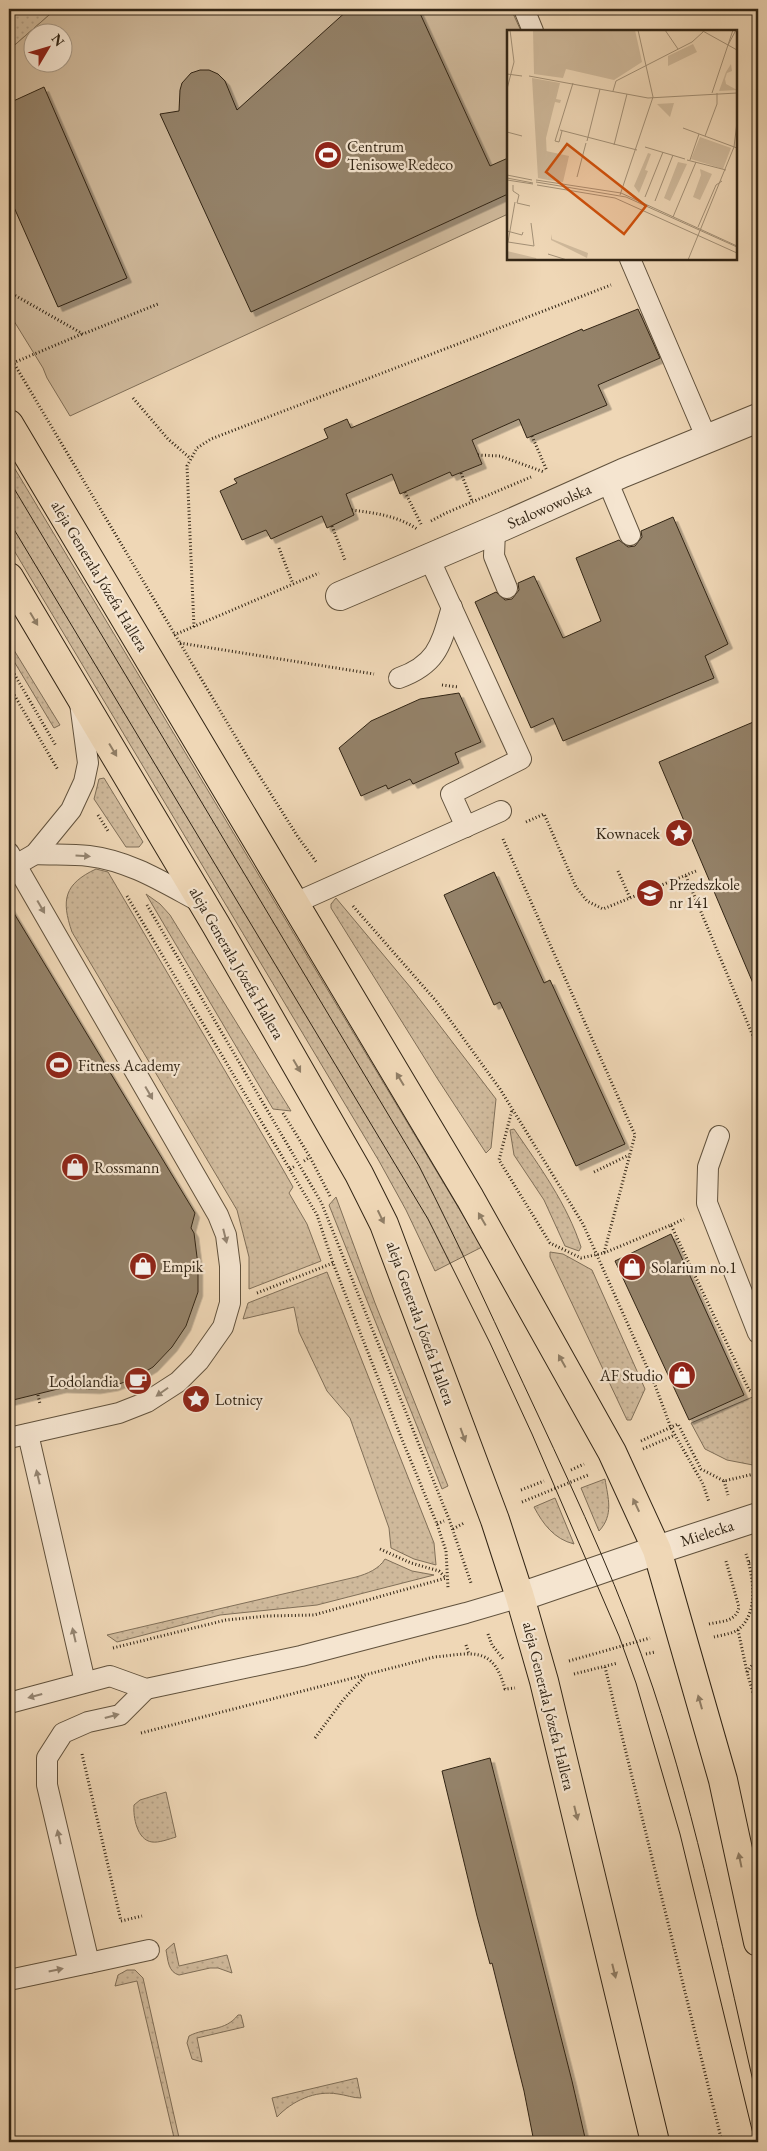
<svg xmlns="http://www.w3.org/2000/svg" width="767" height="2151" font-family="'EB Garamond',serif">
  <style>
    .grass { fill: url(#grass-dots); stroke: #806f58 }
    .garden { fill: #cfb99b; stroke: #806f58; fill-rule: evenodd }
    .building { fill: #948269; stroke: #322515; filter: url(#shadow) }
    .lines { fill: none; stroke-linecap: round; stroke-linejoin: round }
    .service-casing { stroke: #61523d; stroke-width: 22 }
    .minor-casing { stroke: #61523d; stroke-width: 30 }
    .tertiary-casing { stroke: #61523d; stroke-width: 30 }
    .primary-casing { stroke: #322515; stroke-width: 30 }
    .path { stroke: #322515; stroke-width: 3; stroke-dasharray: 1 2.5; stroke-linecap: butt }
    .service { stroke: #f5e5d0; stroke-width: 20 }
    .minor { stroke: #f5e5d0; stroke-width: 28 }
    .tertiary { stroke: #f5e5d0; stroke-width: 28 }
    .primary { stroke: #efd7b6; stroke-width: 28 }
    .tram { stroke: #322515; stroke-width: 1 }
    .oneway { fill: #907e66 }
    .oneway2 { fill: #948572 }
    .labels { text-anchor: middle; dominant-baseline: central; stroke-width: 4.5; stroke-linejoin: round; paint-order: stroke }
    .poi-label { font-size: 16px; fill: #322515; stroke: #f5e5d0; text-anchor: start }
    .street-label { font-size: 16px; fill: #322515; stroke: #f5e5d0 }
    .inset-road { fill: none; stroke: #a39076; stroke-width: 1 }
    .view { fill: #cd510d; fill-opacity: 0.15; stroke: #cd510d; stroke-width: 2.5 }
    .inset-edge { fill: none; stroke: #322515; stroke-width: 2.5 }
  </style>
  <defs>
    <pattern id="grass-dots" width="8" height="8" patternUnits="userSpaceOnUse" patternTransform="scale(1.25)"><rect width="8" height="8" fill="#cfb99b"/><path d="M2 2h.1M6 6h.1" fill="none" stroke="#b29f85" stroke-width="1.8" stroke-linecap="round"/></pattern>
    <filter id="shadow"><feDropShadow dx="4.5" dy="4.5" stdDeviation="0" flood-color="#0004"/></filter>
  </defs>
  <rect width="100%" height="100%" fill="#efd7b6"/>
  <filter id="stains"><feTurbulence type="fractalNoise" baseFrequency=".004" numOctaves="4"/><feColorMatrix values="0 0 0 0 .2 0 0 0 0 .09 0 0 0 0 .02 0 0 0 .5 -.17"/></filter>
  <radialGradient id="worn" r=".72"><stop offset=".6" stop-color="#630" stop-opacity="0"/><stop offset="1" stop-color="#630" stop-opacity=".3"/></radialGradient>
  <!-- grass -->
  <g class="grass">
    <path d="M9,9H56L9,50Z"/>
    <path d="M9,459L482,1247L435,1271L406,1210L379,1161L9,542Z"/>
    <path d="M9,642L60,725L54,728L9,653Z"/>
    <path d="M104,778L143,842L139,847H126L94,799L99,779Z"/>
    <path d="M96,869L108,872L281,1166L293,1187L289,1193L307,1224L321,1261L249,1289V1257L237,1210L72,932C61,900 64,884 96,869Z"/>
    <path d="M146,894L160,904L170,915L291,1111L273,1109Z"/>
    <path d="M336,898L411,988L496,1099L491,1148L486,1153L437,1078L331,908V904Z"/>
    <path d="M514,1129C540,1167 567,1204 581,1247L579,1251L565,1246L544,1200L514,1155L510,1130Z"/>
    <path d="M336,1197L375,1303L448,1486L442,1489L329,1205Z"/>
    <path d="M550,1252L563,1254L592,1270L645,1389L631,1420H627L550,1257Z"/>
    <path d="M327,1272L434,1543L436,1565L414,1559L391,1548L389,1528L350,1418L327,1391L299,1332L294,1307L243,1319L248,1303Z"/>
    <path d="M755,1396L758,1404V1466L727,1460L705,1449L691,1423Z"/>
    <path d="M605,1479C608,1498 614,1515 599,1531L581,1488Z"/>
    <path d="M555,1498L574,1544C554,1539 543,1524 534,1507Z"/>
    <path d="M385,1559L412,1571L434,1575L317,1605L220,1615L117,1642L107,1635L356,1577C367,1574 379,1569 385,1559Z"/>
    <path d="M166,1792L176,1837C169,1839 159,1843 152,1842C137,1840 133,1817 134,1805L140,1800Z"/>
    <path d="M174,1943L179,1966L227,1955L232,1973L218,1968H210L179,1975C168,1972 168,1960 166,1950Z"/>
    <path d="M127,1970H135L143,1978L180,2142H175L137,1981L115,1986L118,1975Z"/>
    <path d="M238,2015H241L244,2027L197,2038L202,2062L192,2059L187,2043L189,2036C206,2027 225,2032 238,2015Z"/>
    <path d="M357,2078L361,2098C353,2098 346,2095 338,2094C315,2090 292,2101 277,2117L272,2098Z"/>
  </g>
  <!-- garden -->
  <path class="garden" d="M56,9H511L521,31H508V214L70,416L47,378L43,368L9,313V50ZM32,32H62V62H32Z"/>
  <!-- building -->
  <g class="building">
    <path d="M349,9H418L490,166L508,158V194L251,312L160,114L179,111L180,90L182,83L191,73L200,70H209L218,74L225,81L237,110Z"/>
    <path d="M44,87L127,278L58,307L9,196V103Z"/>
    <path d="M638,309L660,358L598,385L607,405L527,438L519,419L472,440L482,464L452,476L450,472L400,494L392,474L346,494L354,515L327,528L322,516L271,539L266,530L242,540L220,491L237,483L234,479L328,438L324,429L347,419L351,428L582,329L583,331Z"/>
    <path d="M673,517L728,644L705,656L714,678L563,741L553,718L531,728L475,602L496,592L505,600L512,599L519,590L518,583L534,576L563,638L601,621L576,558L619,540L628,547L635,546L642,537L641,531Z"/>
    <path d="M459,693L481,742L455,753L459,763L413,784L410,779L388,789L386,785L361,796L339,748L371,721L420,699Z"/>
    <path d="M758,720V995L659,762Z"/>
    <path d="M494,872L544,983L550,980L625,1144L576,1166L500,1002L494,1005L444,895Z"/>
    <path d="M9,905L195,1213L191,1228L194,1233L198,1265V1292L186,1326L172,1347L153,1367L135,1378L114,1386L96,1389L62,1388L9,1401Z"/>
    <path d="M671,1234L744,1395L689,1420L615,1261Z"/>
    <path d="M490,1758L572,2081L586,2142H534L524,2091L492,1963L490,1964L477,1916L442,1771Z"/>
  </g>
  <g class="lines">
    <!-- service casing -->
    <g class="service-casing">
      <g id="service">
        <path d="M524,9L533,31"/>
        <path d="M630,259L707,439"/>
        <path d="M607,480L630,535"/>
        <path d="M495,530L494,556L507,588"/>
        <path d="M429,558L521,759L451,794L466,827"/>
        <path d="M399,678C438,664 441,644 452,607"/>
        <path d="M9,853L218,1215L226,1235L230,1266V1303L223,1327L199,1361L178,1382L147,1402L119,1413L9,1438"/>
        <path d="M35,854C52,855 71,854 89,856C131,861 166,884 202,903"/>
        <path d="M16,865L35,854L71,810L84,782L88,763L80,703"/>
        <path d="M295,903L501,811"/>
        <path d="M719,1136L708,1167L707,1203L758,1333"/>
        <path d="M28,1434L85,1682"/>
        <path d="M9,1703L110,1676L146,1689L301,1656L466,1613L520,1597"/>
        <path d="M89,1963L149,1950"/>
        <path d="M9,1980L89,1963L47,1785V1758L63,1733L88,1722L120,1715L146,1689"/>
      </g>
    </g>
    <!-- minor casing -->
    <g class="minor-casing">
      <g id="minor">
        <path d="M340,596L504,526L623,473L758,418"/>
        <path d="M520,1597L657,1550"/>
      </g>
    </g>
    <!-- tertiary casing -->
    <g class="tertiary-casing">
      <path id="tertiary" d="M657,1550L758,1517"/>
    </g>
    <!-- primary casing -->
    <g class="primary-casing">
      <g id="primary">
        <path d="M9,424L470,1198L612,1452L657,1550L723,1780L758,1942"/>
        <path d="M9,577L216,925L359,1174L384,1224L495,1520L520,1597L544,1681L655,2142"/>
      </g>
    </g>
    <!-- path -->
    <g class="path">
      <path d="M755,9L758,17"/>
      <path d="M9,15L15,9"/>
      <path d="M9,292L83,334L158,304"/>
      <path d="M9,355L247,756L298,837L317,863"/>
      <path d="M13,363L82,334"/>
      <path d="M133,398L168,439L190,458"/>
      <path d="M532,436L547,471"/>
      <path d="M478,455L500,456L544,472"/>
      <path d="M461,473L472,501"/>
      <path d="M405,492L422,526"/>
      <path d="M352,510C375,513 398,516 417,529"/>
      <path d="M431,521L446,513L531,477"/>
      <path d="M332,526L345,560"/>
      <path d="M279,548L293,584"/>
      <path d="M194,627L187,466L197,448L211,439L611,285"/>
      <path d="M174,635L319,573"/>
      <path d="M180,643L374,674"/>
      <path d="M9,665L56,746"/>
      <path d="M442,685L458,687"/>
      <path d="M9,686L58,770"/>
      <path d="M98,815L108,831"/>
      <path d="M526,822L544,814L576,887L587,901L603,909L696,871"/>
      <path d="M503,839L635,1135L604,1253L581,1258L550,1243L499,1160L512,1110"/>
      <path d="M618,871L630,898"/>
      <path d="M686,876L753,1036L758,1041"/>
      <path d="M127,896L317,1215L333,1263L401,1437L437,1524L446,1551L448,1588"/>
      <path d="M147,905L321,1202L449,1519L471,1583"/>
      <path d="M353,906L437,1002L500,1089L583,1224L655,1385L671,1428L703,1484L709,1502"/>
      <path d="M283,1113L310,1157L331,1198"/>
      <path d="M304,1161L310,1157"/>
      <path d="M290,1169L295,1166"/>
      <path d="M594,1172L629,1155"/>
      <path d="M671,1225L684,1219"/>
      <path d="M604,1253L671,1225L749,1390L758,1395"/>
      <path d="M257,1293L333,1263"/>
      <path d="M38,1395L40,1404"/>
      <path d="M641,1441L678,1424L701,1469L724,1481L758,1473"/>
      <path d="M643,1449L675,1435"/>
      <path d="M571,1470L584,1464"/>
      <path d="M724,1481L728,1495"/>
      <path d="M521,1490L544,1481"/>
      <path d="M522,1502L588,1475"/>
      <path d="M437,1524L444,1521"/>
      <path d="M453,1529L464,1523"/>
      <path d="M380,1549L411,1563L439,1571L446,1578"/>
      <path d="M749,1562L758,1559"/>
      <path d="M709,1624C722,1621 736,1622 739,1607L726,1561"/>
      <path d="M738,1630L747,1672L758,1710"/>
      <path d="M488,1634L492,1645L504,1660"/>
      <path d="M714,1637C721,1635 734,1634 740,1628C759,1611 753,1575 746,1554"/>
      <path d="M466,1645L469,1654"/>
      <path d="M113,1648L226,1620L267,1616L314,1615L446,1578"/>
      <path d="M646,1654L655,1652"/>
      <path d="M569,1661L650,1638"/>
      <path d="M605,1667L722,2142"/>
      <path d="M747,1672L758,1657"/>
      <path d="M574,1674L618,1663"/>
      <path d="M141,1733L434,1657C471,1654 493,1644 505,1689L515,1688"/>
      <path d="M315,1738L343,1700L365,1676"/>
      <path d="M82,1754L121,1921L142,1916"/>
    </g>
    <!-- service -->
    <use href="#service" class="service"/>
    <!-- minor -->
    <use href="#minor" class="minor"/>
    <!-- tertiary -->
    <use href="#tertiary" class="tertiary"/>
    <!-- primary -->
    <use href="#primary" class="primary"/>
    <!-- tram -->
    <g class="tram">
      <path d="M9,480L419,1166C461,1248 499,1332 538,1415C580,1505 622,1595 653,1688C698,1824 726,1964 758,2103"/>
      <path d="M9,521L428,1219L490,1343L532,1434L619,1636L636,1683L680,1834L755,2142"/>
    </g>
  </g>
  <!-- one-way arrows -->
  <defs><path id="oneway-solid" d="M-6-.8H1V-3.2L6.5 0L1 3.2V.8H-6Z" transform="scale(1.25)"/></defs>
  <g class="oneway">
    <use href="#oneway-solid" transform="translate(34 619) rotate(59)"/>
    <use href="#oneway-solid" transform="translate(113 750) rotate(59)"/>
    <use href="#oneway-solid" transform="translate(297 1066) rotate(60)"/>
    <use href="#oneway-solid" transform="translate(400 1079) rotate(-121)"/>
    <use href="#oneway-solid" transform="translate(381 1217) rotate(64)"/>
    <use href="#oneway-solid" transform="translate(482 1219) rotate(-120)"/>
    <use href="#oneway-solid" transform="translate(562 1361) rotate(-119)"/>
    <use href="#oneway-solid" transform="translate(463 1435) rotate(70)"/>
    <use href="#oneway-solid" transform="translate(636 1505) rotate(-115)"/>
    <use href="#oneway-solid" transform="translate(700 1702) rotate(-106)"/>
    <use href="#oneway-solid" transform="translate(576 1813) rotate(76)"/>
    <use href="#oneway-solid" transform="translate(740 1860) rotate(-102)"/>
    <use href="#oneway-solid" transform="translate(614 1971) rotate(76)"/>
  </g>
  <g class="oneway2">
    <use href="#oneway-solid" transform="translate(83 856) rotate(4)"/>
    <use href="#oneway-solid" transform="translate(41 907) rotate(60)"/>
    <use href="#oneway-solid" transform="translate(149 1093) rotate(60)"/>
    <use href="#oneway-solid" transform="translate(225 1236) rotate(76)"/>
    <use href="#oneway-solid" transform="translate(162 1392) rotate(145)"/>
    <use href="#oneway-solid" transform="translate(38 1477) rotate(-103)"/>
    <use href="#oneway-solid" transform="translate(74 1635) rotate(-103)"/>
    <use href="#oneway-solid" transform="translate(35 1696) rotate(165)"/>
    <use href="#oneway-solid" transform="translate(112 1716) rotate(-15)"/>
    <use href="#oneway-solid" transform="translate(59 1837) rotate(-103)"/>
    <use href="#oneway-solid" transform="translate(56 1970) rotate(-12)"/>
  </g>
  <!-- icons -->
  <defs>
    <g id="stadium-disc" transform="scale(1.4375)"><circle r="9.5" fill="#8f2418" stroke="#f5e5d0"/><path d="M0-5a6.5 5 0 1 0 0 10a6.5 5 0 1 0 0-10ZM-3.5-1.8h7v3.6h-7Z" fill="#fff"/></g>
    <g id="sight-disc" transform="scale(1.4375)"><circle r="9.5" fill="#8f2418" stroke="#f5e5d0"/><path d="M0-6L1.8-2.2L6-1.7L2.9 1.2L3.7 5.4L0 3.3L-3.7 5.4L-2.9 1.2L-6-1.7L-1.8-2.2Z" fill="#fff"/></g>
    <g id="school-disc" transform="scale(1.4375)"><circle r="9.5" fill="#8f2418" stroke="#f5e5d0"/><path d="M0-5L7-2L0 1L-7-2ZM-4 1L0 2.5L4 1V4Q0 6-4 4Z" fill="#fff"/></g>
    <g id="shop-disc" transform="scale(1.4375)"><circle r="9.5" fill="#8f2418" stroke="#f5e5d0"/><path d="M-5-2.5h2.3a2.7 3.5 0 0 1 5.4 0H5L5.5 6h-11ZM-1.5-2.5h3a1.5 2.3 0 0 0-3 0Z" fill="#fff"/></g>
    <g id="cafe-disc" transform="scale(1.4375)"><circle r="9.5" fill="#8f2418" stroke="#f5e5d0"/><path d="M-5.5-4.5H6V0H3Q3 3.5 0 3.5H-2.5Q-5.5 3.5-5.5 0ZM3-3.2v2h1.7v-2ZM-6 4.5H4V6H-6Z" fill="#fff"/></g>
  </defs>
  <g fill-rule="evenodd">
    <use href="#stadium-disc" x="328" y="155"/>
    <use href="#sight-disc" x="679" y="833"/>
    <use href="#school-disc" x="650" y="893"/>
    <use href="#stadium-disc" x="59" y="1065"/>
    <use href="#shop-disc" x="75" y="1167"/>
    <use href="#shop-disc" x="143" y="1266"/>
    <use href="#shop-disc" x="632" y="1267"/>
    <use href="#shop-disc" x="682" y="1375"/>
    <use href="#cafe-disc" x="138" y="1381"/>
    <use href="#sight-disc" x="196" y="1399"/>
  </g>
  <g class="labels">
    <!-- poi labels -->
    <g class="poi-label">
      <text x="347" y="146">Centrum<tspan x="347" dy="18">Tenisowe Redeco</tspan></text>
      <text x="660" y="833" text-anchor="end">Kownacek</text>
      <text x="669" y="884">Przedszkole<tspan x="669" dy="18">nr 141</tspan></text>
      <text x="78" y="1065">Fitness Academy</text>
      <text x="94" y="1167">Rossmann</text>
      <text x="162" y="1266">Empik</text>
      <text x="651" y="1267">Solarium no.1</text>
      <text x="663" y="1375" text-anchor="end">AF Studio</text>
      <text x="119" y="1381" text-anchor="end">Lodolandia</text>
      <text x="215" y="1399">Lotnicy</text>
    </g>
    <!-- street labels -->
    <g class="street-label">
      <text transform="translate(549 506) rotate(-24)">Stalowowolska</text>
      <text transform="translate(100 576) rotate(59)">aleja Generała Józefa Hallera</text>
      <text transform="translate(237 963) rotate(60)">aleja Generała Józefa Hallera</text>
      <text transform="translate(421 1323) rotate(70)">aleja Generała Józefa Hallera</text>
      <text transform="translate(707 1533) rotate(-18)">Mielecka</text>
      <text transform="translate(549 1706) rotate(76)">aleja Generała Józefa Hallera</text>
    </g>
  </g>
  <!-- overview -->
  <g transform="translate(507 30)">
    <rect width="230" height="230" fill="#efd7b6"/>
    <path d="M186,14L190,22L161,36V26ZM224,34L225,41L220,43L218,49L219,54L230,60L212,61L219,42ZM25,48L53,53L49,69L54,70L53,73L48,72L39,108L41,150L31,148ZM167,73L163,87L150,74ZM193,107L224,118L216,139L184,129ZM141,123L144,124L138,140L141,141L132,163L127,156ZM171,132L180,134L163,171L157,168ZM193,139L205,144L193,170L186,167L194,145ZM44,204L45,209L81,223L80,228L44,210Z" fill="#cfb99b"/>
    <path d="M26,0H128L135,32L107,50L59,39L56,48L27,44ZM39,121L62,126L56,152L41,150ZM0,221L29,228L30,230H0Z" fill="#cfb99b"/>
    <path class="inset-road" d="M158,0L171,19M194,0L230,20M221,15L229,0M0,44L15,46M22,46L141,68L230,63M0,59L7,32L3,0M106,61L109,51L185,12L196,2M205,63L226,0M176,98L230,118M53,100L130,120M55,101L52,112L48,111L66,53M0,102L15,106M198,106L210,74V63M80,111L93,59M107,115L120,64M138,117L178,129M180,130L219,140M183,130L192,104M0,145L25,150M70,147L79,113M0,148L26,153M0,150L26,154M29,150L114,163L230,216M29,152L119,167L230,217M6,155V161L12,165L10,173L23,176M30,155L108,168L230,223M113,165L146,67L131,0M138,167L156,122M148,171L166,125M8,172L1,212L27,216L24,193M166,187L189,132M191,197L209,155L215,151M0,201L15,205L16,202M41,224L60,230M181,230L227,117L230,92"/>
    <path class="view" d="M60,114L139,176L117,204L39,142Z"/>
    <rect width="230" height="230" class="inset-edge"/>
  </g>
  <!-- margin -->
  <rect width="767" height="2151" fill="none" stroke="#efd7b6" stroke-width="30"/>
  <rect x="10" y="10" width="747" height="2131" fill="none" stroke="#322515" stroke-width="2.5"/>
  <rect x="15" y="15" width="737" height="2121" fill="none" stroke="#322515"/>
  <!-- north arrow -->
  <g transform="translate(48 48) rotate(52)"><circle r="24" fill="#f5e5d0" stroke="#a79885"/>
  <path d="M0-4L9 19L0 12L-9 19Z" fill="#8f2418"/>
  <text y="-8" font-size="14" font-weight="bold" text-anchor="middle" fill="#322515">N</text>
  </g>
  <rect width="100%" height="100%" filter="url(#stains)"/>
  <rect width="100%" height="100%" fill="url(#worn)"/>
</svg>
